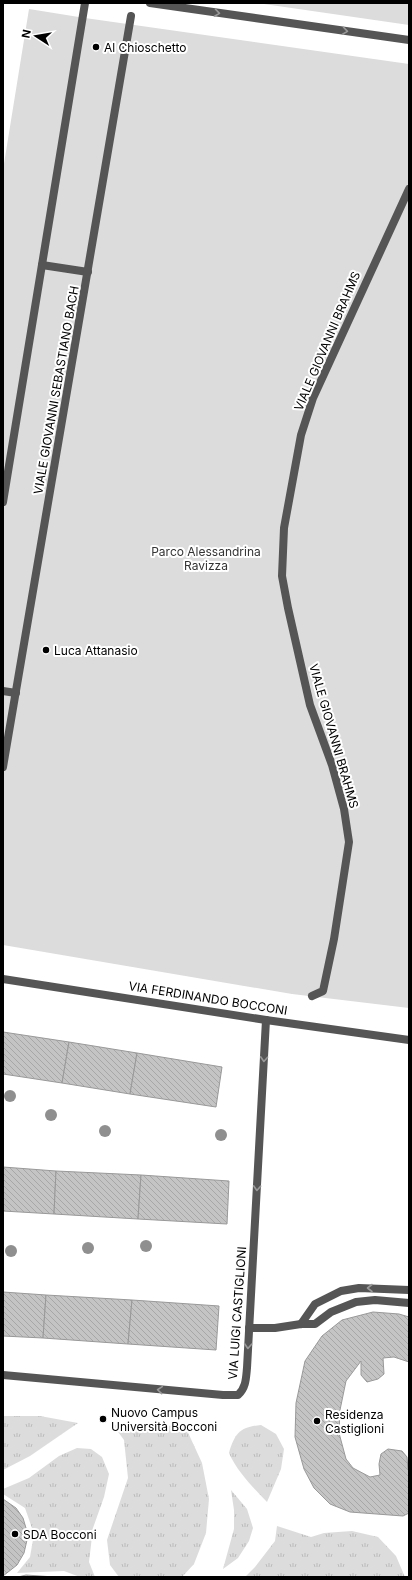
<svg xmlns="http://www.w3.org/2000/svg" width="412" height="1580" font-family="Inter,sans-serif">
  <style>
    .grass { fill: url(#grass-tufts) }
    .park { fill: #dcdcdc }
    .building { fill: url(#building-back-hatch); stroke: #999 }
    .lines { fill: none; stroke-linecap: round; stroke-linejoin: round }
    .lane { stroke: #555; stroke-width: 8 }
    .street { stroke: #555; stroke-width: 8 }
    .tree { fill: #8f8f8f }
    .oneway { stroke: #999 }
    .poi-dot { fill: #000; stroke: #fff; stroke-width: 1.5 }
    .labels { text-anchor: middle; dominant-baseline: central; stroke-width: 4; stroke-linejoin: round; paint-order: stroke }
    .poi-label { font-size: 12px; fill: #000; stroke: #fff; text-anchor: start }
    .street-label { font-size: 12px; fill: #000; stroke: #fff }
    .park-label { font-size: 12px; fill: #333; stroke: #fff }
  </style>
  <defs>
    <pattern id="grass-tufts" width="24" height="20" patternUnits="userSpaceOnUse"><rect width="24" height="20" fill="#dcdcdc"/><path d="M3 7l-1-3M5 7V3M7 7l1-3M15 17l-1-3M17 17v-4M19 17l1-3" fill="none" stroke="#bbb"/></pattern>
    <pattern id="building-back-hatch" width="6" height="6" patternUnits="userSpaceOnUse"><rect width="6" height="6" fill="#c4c4c4"/><path d="M-1 5l2 2M0 0l6 6M5-1l2 2" fill="none" stroke="#a7a7a7"/></pattern>
  </defs>
  <rect width="100%" height="100%" fill="#fff"/>
  <!-- grass -->
  <g class="grass">
    <path d="M3,1416H40L78,1423L30,1456L3,1470Z"/>
    <path d="M113,1425L185,1426L202,1463L209,1499L206,1533L194,1564L182,1577H119L110,1565L107,1540L128,1478L124,1440Z"/>
    <path d="M261,1425L276,1434L284,1449L281,1469L267,1502C253,1487 238,1473 229,1453C235,1433 240,1427 261,1425Z"/>
    <path d="M77,1448L91,1449L102,1457L109,1474L104,1497L93,1528L89,1562L95,1577H80L64,1571L17,1573L30,1557L34,1534L25,1508L3,1494V1489L29,1478L59,1456Z"/>
    <path d="M231,1490L247,1509L253,1528L249,1541L238,1558L223,1569L234,1529V1510Z"/>
    <path d="M277,1526L311,1537L324,1533L352,1531L378,1537L396,1556L405,1577H245L255,1567L275,1541Z"/>
  </g>
  <!-- park -->
  <g class="park">
    <path d="M257,3H409V25Z"/>
    <path d="M29,9L85,18L409,64V1008L292,994L3,945V170Z"/>
  </g>
  <!-- building -->
  <g class="building">
    <path d="M3,1032L69,1042L62,1083L3,1074Z"/>
    <path d="M69,1042L137,1053L130,1094L62,1083Z"/>
    <path d="M137,1053L222,1067L216,1107L130,1094Z"/>
    <path d="M3,1167L56,1171L54,1214L3,1211Z"/>
    <path d="M56,1171L141,1175L138,1219L54,1214Z"/>
    <path d="M141,1175L229,1181L227,1224L138,1219Z"/>
    <path d="M3,1292L46,1295L43,1338L3,1336Z"/>
    <path d="M46,1295L132,1300L128,1344L43,1338Z"/>
    <path d="M132,1300L219,1306L216,1350L128,1344Z"/>
    <path d="M373,1312L399,1314L409,1317V1362L394,1357L383,1358L384,1374L378,1379L367,1382L361,1375V1361L346,1381L340,1410L339,1433L346,1459L353,1468L370,1477L380,1475L379,1464L381,1454L388,1449L402,1451L407,1457L408,1470L409,1469V1513L403,1516L350,1512L330,1504L314,1488L304,1469L295,1437L296,1403L305,1361L322,1336L342,1320Z"/>
    <path d="M3,1499L16,1508L23,1518L26,1528L27,1540L24,1553L17,1565L3,1576Z"/>
    <path d="M26,1575L54,1577H18Z"/>
  </g>
  <g class="lines">
    <!-- lane -->
    <g class="lane">
      <path d="M301,1324L315,1304L341,1291L359,1288L409,1290"/>
      <path d="M249,1328H275L301,1324H315L331,1312L356,1302L375,1300L409,1303"/>
    </g>
    <!-- street -->
    <g class="street">
      <path d="M150,3L409,40"/>
      <path d="M42,265L88,272"/>
      <path d="M3,502L85,3"/>
      <path d="M3,691L16,693"/>
      <path d="M3,767L131,16"/>
      <path d="M3,979L266,1020L409,1040"/>
      <path d="M312,996L323,991L334,939L349,842L344,809L332,765L310,705L288,608L282,576L284,528L301,435L313,398L409,189"/>
      <path d="M3,1375L223,1395H238C246,1388 246,1378 247,1368L266,1020"/>
    </g>
  </g>
  <!-- trees -->
  <g class="tree">
    <circle cx="10" cy="1096" r="6"/>
    <circle cx="51" cy="1115" r="6"/>
    <circle cx="105" cy="1131" r="6"/>
    <circle cx="221" cy="1135" r="6"/>
    <circle cx="146" cy="1246" r="6"/>
    <circle cx="88" cy="1248" r="6"/>
    <circle cx="11" cy="1251" r="6"/>
  </g>
  <!-- one-way arrows -->
  <defs><path id="oneway-chevron" d="M-2-3.5L2.5 0L-2 3.5" fill="none" stroke-width="1.6" stroke-linecap="round" stroke-linejoin="round"/></defs>
  <g class="oneway">
    <use href="#oneway-chevron" transform="translate(217 13) rotate(8)"/>
    <use href="#oneway-chevron" transform="translate(345 31) rotate(8)"/>
    <use href="#oneway-chevron" transform="translate(264 1059) rotate(93)"/>
    <use href="#oneway-chevron" transform="translate(257 1188) rotate(93)"/>
    <use href="#oneway-chevron" transform="translate(370 1288) rotate(-180)"/>
    <use href="#oneway-chevron" transform="translate(248 1346) rotate(93)"/>
    <use href="#oneway-chevron" transform="translate(160 1390) rotate(-175)"/>
  </g>
  <!-- markers -->
  <g class="poi-dot">
    <circle cx="96" cy="47" r="4"/>
    <circle cx="46" cy="650" r="4"/>
    <circle cx="103" cy="1419" r="4"/>
    <circle cx="317" cy="1421" r="4"/>
    <circle cx="15" cy="1534" r="4"/>
  </g>
  <g class="labels">
    <!-- poi labels -->
    <g class="poi-label">
      <text x="104" y="47">Al Chioschetto</text>
      <text x="54" y="650">Luca Attanasio</text>
      <text x="111" y="1412">Nuovo Campus<tspan x="111" dy="14">Università Bocconi</tspan></text>
      <text x="325" y="1414">Residenza<tspan x="325" dy="14">Castiglioni</tspan></text>
      <text x="23" y="1534">SDA Bocconi</text>
    </g>
    <!-- street labels -->
    <g class="street-label">
      <text transform="translate(327 341) rotate(-67)">VIALE GIOVANNI BRAHMS</text>
      <text transform="translate(56 390) rotate(-80)">VIALE GIOVANNI SEBASTIANO BACH</text>
      <text transform="translate(334 736) rotate(74)">VIALE GIOVANNI BRAHMS</text>
      <text transform="translate(208 998) rotate(9)">VIA FERDINANDO BOCCONI</text>
      <text transform="translate(237 1313) rotate(-86)">VIA LUIGI CASTIGLIONI</text>
    </g>
    <!-- park labels -->
    <g class="park-label">
      <text x="206" y="551">Parco Alessandrina<tspan x="206" dy="14">Ravizza</tspan></text>
    </g>
  </g>
  <!-- border -->
  <rect width="412" height="1580" fill="none" stroke="#000000" stroke-width="8"/>
  <!-- north arrow -->
  <g transform="translate(36 36) rotate(282)" stroke="#ffffff" stroke-width="3" paint-order="stroke">
  <path d="M0-3L7 15L0 10L-7 15Z" fill="#000000"/>
  <text y="-6" font-size="11" font-weight="bold" text-anchor="middle" fill="#000000">N</text>
  </g>
</svg>
